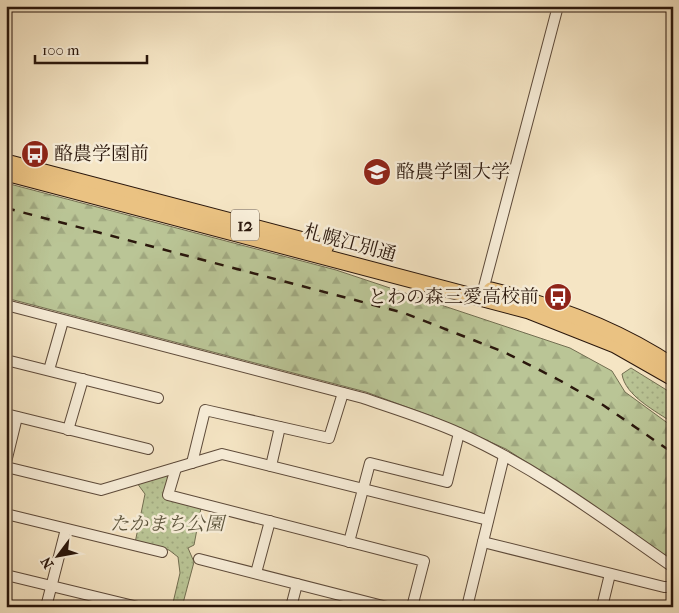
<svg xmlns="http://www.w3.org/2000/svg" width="679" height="613" font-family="'IM FELL French Canon','Noto Serif JP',serif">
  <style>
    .forest { fill: url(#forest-firs); stroke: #726e51 }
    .park { fill: url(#park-dots); stroke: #726e51 }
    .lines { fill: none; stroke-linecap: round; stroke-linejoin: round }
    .minor-casing { stroke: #5d4a3a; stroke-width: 12 }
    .highway-casing { stroke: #2a170c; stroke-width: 17 }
    .minor { stroke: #f8eed9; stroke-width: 10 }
    .highway { stroke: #eac282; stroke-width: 15 }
    .rail { stroke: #2a170c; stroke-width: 2.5; stroke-dasharray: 9 9; stroke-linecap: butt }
    .labels { text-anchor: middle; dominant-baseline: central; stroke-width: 5; stroke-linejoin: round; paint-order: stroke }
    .shield { fill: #f8eed9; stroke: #68584a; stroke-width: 1 }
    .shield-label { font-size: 18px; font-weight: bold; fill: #2a170c }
    .poi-label { font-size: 19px; fill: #2a170c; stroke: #f8eed9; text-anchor: start }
    .street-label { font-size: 19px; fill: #2a170c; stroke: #f8eed9 }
    .park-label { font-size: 19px; font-style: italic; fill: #5c543c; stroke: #f8eed9 }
  </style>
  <defs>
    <pattern id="forest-firs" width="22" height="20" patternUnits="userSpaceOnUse" patternTransform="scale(1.25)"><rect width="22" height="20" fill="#bac596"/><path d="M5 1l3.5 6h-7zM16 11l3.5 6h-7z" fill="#a0a880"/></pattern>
    <pattern id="park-dots" width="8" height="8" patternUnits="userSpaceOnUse" patternTransform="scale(1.25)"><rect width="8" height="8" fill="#bac596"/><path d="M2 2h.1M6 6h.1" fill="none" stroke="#a0a880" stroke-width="1.8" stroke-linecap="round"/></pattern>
  </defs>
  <rect width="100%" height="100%" fill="#f5e5c4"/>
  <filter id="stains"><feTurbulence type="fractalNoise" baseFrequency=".004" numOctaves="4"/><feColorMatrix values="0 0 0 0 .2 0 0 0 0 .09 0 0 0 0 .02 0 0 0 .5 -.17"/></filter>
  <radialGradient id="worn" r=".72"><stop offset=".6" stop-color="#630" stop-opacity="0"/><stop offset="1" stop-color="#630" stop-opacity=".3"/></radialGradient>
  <!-- forest -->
  <path class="forest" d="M6,183L336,270L570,348L612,371L625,392L673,427V570L565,487L506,449L439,419L366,392L6,298Z"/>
  <!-- park -->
  <g class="park">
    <path d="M631,368L673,394V423C656,411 625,396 622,374Z"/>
    <path d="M168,473L171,476L165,498L201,508L194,545L188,548L194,562L182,607H172L180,573L178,557L169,550L135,543L145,494L137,483Z"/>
  </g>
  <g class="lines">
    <!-- minor casing -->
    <g class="minor-casing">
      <g id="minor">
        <path d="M481,298L558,6"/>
        <path d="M6,305L363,398C395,409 428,419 459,433C537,468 604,519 673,567"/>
        <path d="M6,360L158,398"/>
        <path d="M49,370L63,321"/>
        <path d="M6,414L148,449"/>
        <path d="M68,430L83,379"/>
        <path d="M6,462L17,417"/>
        <path d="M192,463L205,410L329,438L343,393"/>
        <path d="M271,466L280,427"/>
        <path d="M6,467L101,490L222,454L488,520"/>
        <path d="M176,468L168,495L424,561L412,607"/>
        <path d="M6,514L162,552"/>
        <path d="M349,542L370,463L447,482L459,433"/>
        <path d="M483,542L664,587H673"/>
        <path d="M199,559L387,607"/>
        <path d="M256,573L270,521"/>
        <path d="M6,575L138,607"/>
        <path d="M46,607L66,529"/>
        <path d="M291,607L297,584"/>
        <path d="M467,607L504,456"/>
        <path d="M602,607L610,574"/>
      </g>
    </g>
    <!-- highway casing -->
    <g class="highway-casing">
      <g id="highway">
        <path d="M6,162L326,246"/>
        <path d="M6,173L529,311L615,345L673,378"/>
        <path d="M491,290C555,306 618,329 673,366"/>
      </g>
    </g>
    <!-- minor -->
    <use href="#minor" class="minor"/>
    <!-- highway -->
    <use href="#highway" class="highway"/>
    <!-- rail -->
    <path class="rail" d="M6,208L404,313L504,352L559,380L603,405L673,453"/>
  </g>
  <!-- icons -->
  <defs>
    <g id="bus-disc" transform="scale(1.4375)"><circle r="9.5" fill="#8f2418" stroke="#f8eed9"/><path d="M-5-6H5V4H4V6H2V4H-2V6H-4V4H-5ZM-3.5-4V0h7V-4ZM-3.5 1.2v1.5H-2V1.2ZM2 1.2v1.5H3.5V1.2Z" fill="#fff"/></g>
    <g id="university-disc" transform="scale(1.4375)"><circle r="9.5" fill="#8f2418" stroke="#f8eed9"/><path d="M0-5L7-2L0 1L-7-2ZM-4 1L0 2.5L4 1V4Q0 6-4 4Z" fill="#fff"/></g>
  </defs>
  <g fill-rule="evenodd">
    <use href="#bus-disc" x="35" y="154"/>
    <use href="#university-disc" x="377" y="172"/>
    <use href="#bus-disc" x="558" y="297"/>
  </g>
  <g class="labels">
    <!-- shield labels -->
    <rect class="shield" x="231" y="209.5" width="28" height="31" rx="4"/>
    <g class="shield-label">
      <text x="245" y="225">12</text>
    </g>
    <!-- poi labels -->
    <g class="poi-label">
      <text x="54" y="154">酪農学園前</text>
      <text x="396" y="172">酪農学園大学</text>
      <text x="539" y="297" text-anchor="end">とわの森三愛高校前</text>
    </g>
    <!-- street labels -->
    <g class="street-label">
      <text transform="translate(350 243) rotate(15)">札幌江別通</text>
    </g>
    <!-- park labels -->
    <g class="park-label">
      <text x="167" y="524">たかまち公園</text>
    </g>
  </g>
  <!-- margin -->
  <rect width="679" height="613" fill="none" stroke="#f5e5c4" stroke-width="25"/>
  <rect x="8" y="8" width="664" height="598" fill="none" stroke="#2a170c" stroke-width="2.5"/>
  <rect x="12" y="12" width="654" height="588" fill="none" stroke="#2a170c"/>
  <!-- north arrow -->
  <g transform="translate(58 556) rotate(238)" stroke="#f8eed9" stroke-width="4" paint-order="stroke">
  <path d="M0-4L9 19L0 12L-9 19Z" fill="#2a170c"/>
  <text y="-8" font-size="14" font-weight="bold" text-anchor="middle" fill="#2a170c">N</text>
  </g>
  <!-- scale -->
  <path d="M35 55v8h112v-8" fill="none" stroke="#2a170c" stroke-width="2.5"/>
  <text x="42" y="55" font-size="15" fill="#2a170c" stroke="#f8eed9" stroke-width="4" paint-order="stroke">100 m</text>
  <rect width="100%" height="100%" filter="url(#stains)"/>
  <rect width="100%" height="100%" fill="url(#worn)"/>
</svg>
